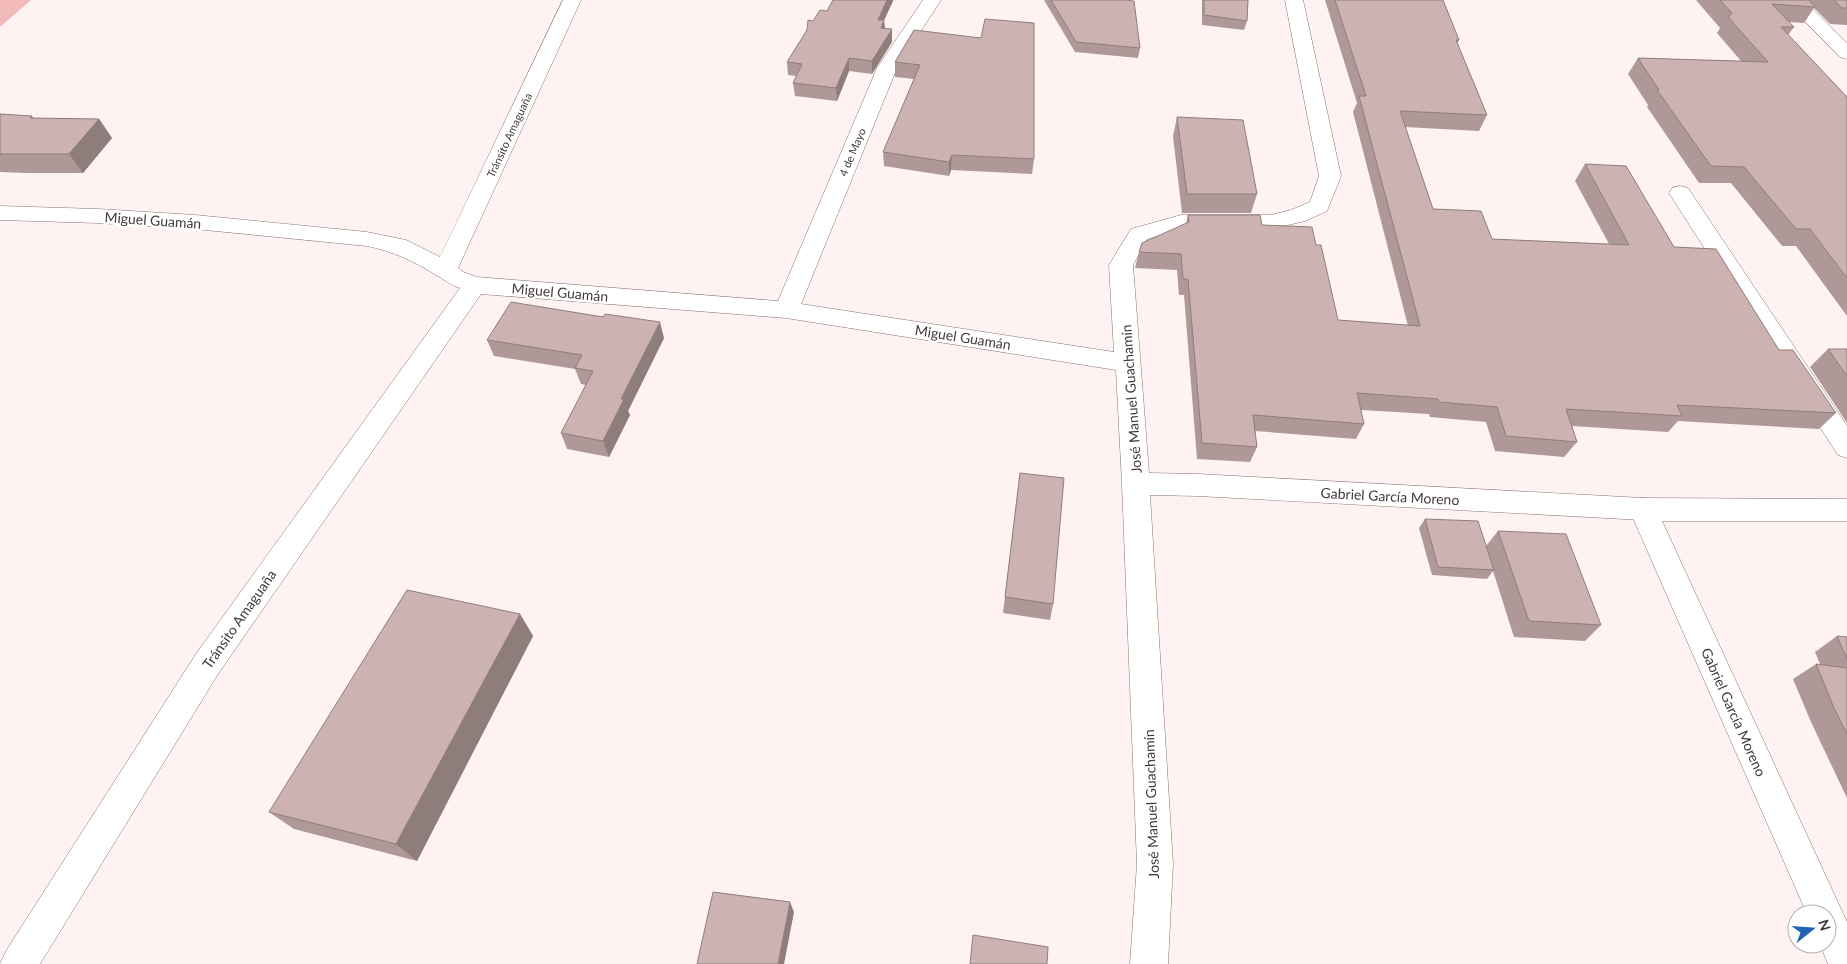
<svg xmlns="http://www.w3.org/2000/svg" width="1847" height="964" font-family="Lato,sans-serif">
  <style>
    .green { fill: #f2bab8 }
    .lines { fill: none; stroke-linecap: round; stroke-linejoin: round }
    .street-casing { stroke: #897170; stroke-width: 1 }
    .secondary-casing { stroke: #897170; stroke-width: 1 }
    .street { fill: #fff; fill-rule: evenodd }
    .secondary { fill: #fff; fill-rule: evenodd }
    .wall { fill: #af9998 }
    .shaded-wall { fill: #8f7d7c }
    .building { fill: #ccb2b1; stroke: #8f7d7c }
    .labels { text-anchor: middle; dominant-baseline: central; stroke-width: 5; stroke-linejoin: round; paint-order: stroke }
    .far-street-label { font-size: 11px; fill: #433938; stroke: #fff }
    .street-label { font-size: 14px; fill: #433938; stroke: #fff }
  </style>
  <rect width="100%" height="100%" fill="#fef3f2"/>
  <!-- green -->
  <path class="green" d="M0,0H31L0,27Z"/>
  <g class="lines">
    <!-- street casing -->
    <g class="street-casing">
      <g id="street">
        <path d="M563,0H581L458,268L463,272L477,277L778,301L877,68L923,0H941L897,68L801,304L1114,352L1109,265L1131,229L1181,215H1271L1291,210L1310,202L1319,176L1285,0H1303L1341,176L1327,211L1305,221L1271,229H1182L1147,239L1133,265L1149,473L1198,474L1643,498L1653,501L1657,509L1653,517L1643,520L1198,496L1150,495L1173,864L1168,964H1130L1137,864L1122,484L1116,370L786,318L481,294L218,674L40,964H0L6,951L196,654L460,288C450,285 445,280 436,275C414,261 392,251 367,246L195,229L98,223L0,220V206L98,209L195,215L367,232L406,240L440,257Z"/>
        <path d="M1680,186L1688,188L1847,426V458L1838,455L1669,193L1672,188Z"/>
      </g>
    </g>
    <!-- secondary casing -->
    <g class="secondary-casing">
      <g id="secondary">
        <path d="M1784,0H1803L1847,43V59L1840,57Z"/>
        <path d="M1643,498L1847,499V521H1662L1847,922V964H1828L1820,944H1827V914H1807L1629,509L1633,501Z"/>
      </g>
    </g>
    <!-- street -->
    <use href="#street" class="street"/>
    <!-- secondary -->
    <use href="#secondary" class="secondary"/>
  </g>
  <!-- wall -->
  <g class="wall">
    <path d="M887,0H893V1L884,20L885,28L892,42L872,74L849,71L837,101L795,96L793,83L796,76L788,75L787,62L813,21Z"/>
    <path d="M1044,0H1126L1140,48L1138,58L1075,52Z"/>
    <path d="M1202,0H1248L1247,21L1244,30L1202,25Z"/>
    <path d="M1325,0H1443L1459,40L1457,44L1487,115L1479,131L1405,127L1433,209L1492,239L1609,244L1575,181L1585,164L1674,247L1779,350L1836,413L1819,429L1678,421L1668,432L1571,426L1577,442L1564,457L1495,451L1486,422L1430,417L1429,414L1361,410L1364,424L1356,439L1255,431L1257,447L1250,462L1197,459L1184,295H1179L1177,270L1135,268L1139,252L1186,223L1188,215L1262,225L1316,245L1338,320L1408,326L1353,112L1357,103Z"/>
    <path d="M1696,0H1847V25L1830,24L1814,8L1804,23L1789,22L1794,27L1788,35L1847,97V316L1796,246H1782L1731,183H1699L1647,107L1648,105L1628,74L1638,58L1741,61L1717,33L1720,28Z"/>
    <path d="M914,30L1034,159L1032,174L951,170L949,176L884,166L883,152L914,79L895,77V62Z"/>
    <path d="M0,114L32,116L34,118L99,119L112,138L83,173H27L0,172Z"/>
    <path d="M1177,117L1257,194L1251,213H1182L1173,136Z"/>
    <path d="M664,338L628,411L630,415L609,457L567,449L561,433L586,385L581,384L575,369L494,356L487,340Z"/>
    <path d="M1828,349H1847V423L1810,367Z"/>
    <path d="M1020,473L1053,604L1050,620L1003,613Z"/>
    <path d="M1425,519L1486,546L1498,531L1601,625L1585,641L1514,637L1493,571L1487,579L1432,575L1419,528Z"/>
    <path d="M520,614L533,636L417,861L294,829L269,812Z"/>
    <path d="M1837,636L1847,637V798L1811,722L1793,679L1816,664H1820L1815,652Z"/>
  </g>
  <!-- shaded-wall -->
  <g class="shaded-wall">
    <path d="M887,0H893V1L878,33V20Z"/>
    <path d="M884,20L885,33L881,28Z"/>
    <path d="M892,29V42L872,74V61Z"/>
    <path d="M849,58V71L837,101L836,88Z"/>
    <path d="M99,119L112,138L83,173L69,154Z"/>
    <path d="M952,155L951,170L949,176V162Z"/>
    <path d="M660,322L664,338L628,411L630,415L609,457L603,441L621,399Z"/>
    <path d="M520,614L533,636L417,861L396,844Z"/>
    <path d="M790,902L794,912L784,964H778Z"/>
  </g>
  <!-- building -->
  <g class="building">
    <path d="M833,0H887L878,20H884L881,28L892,29L872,61L849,58L836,88L793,83L802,64L787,62L807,30L808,20L813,21L820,10L827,11Z"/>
    <path d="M1051,0H1126L1134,1L1140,48L1076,42Z"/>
    <path d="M1204,0H1248L1247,21L1204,15Z"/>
    <path d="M1335,0H1443L1459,40H1456L1487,115L1400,111L1433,209L1481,211L1492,239L1629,245L1585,164L1626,166L1674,247L1716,249L1779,350H1793L1836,413L1677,405L1682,416L1566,409L1577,442L1506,436L1497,407L1439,402L1438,399L1357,393L1364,424L1253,415L1257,447L1202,443L1188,279H1183L1181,254L1139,252L1142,243L1189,222L1188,215H1260L1262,225L1312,227L1316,245H1321L1338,320L1420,326L1359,96H1366Z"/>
    <path d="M1720,0H1809L1815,7L1772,4L1794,27H1781L1847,97V278L1810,229H1796L1744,167L1711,166L1657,90H1659L1638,58L1768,62L1728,17L1732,13Z"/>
    <path d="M1834,0H1847V8H1842Z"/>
    <path d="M985,19L1034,23V159L952,155L949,162L883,152L920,65L895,62L914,30L981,38Z"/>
    <path d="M0,114L32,116L30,118L99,119L69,154H0Z"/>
    <path d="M1177,117L1243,120L1257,194H1187Z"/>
    <path d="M511,302L603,317L605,314L660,322L621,399H624L603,441L561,433L593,371L575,368L582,355L487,340Z"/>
    <path d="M1828,349H1847V376Z"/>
    <path d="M1020,473L1064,478L1053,604L1005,597Z"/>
    <path d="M1425,519L1478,521L1494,570L1438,567Z"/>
    <path d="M1498,531L1566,534L1601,625L1529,621Z"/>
    <path d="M407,590L520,614L396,844L269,812Z"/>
    <path d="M1837,636L1847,637V659Z"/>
    <path d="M1816,664L1847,668V734L1834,708Z"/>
    <path d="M713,892L790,902L778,964H697Z"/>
    <path d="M973,935L1048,947L1047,964H970Z"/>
  </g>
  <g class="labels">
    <!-- far-street labels -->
    <g class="far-street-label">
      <text transform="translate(509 135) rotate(-65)">Tránsito Amaguaña</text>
      <text transform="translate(852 152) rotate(-67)">4 de Mayo</text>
    </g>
    <!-- street labels -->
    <g class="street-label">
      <text transform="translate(153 220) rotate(4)">Miguel Guamán</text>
      <text transform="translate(560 292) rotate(5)">Miguel Guamán</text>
      <text transform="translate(963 337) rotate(9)">Miguel Guamán</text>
      <text transform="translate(1131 399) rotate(-94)">José Manuel Guachamín</text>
      <text transform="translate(1390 496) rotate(3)">Gabriel García Moreno</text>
      <text transform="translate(239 619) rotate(-55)">Tránsito Amaguaña</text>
      <text transform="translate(1734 712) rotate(66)">Gabriel García Moreno</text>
      <text transform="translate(1151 804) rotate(-92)">José Manuel Guachamín</text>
    </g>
  </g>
  <!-- north arrow -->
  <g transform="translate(1812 929) rotate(73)"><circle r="24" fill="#ffffff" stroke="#b4b0af"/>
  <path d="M0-4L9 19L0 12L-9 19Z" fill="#2164b5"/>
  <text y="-8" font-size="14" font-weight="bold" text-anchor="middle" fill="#433938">N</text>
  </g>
</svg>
